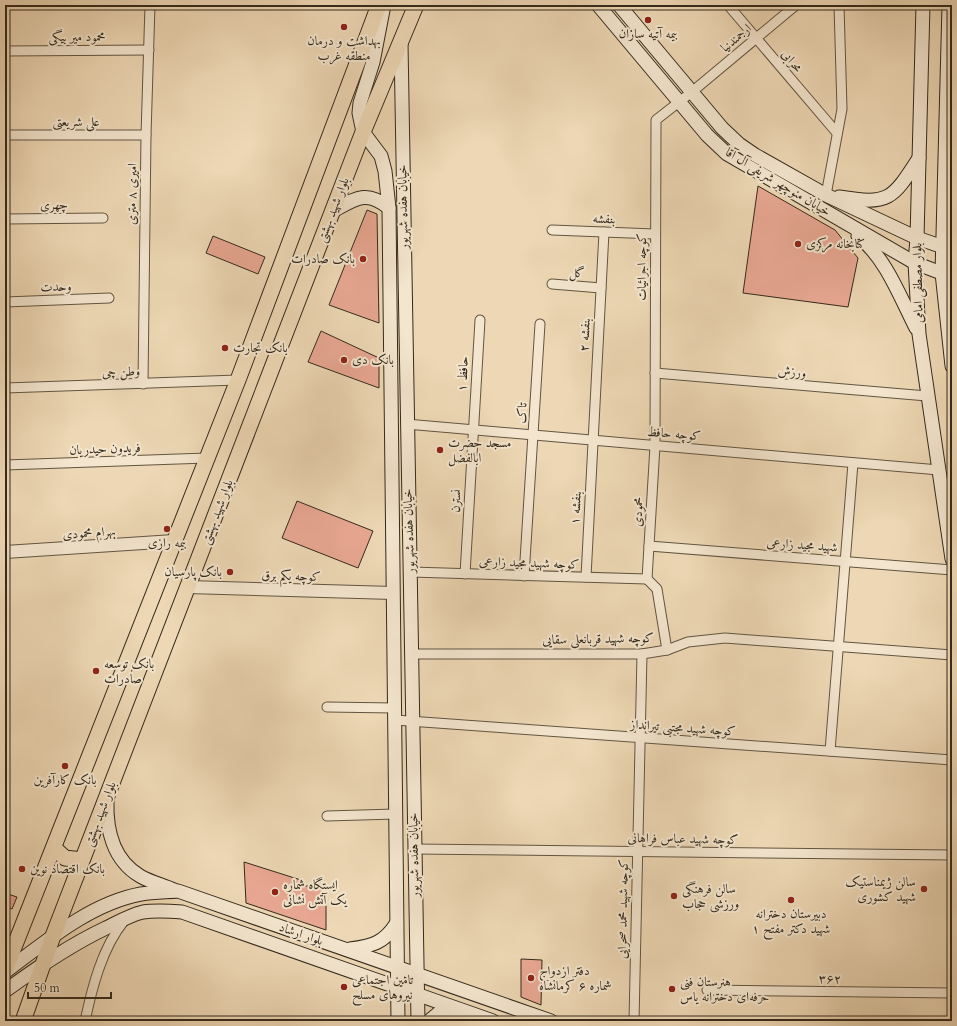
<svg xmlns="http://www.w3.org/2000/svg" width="957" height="1026" font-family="Cardo,Amiri,serif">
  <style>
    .building { fill: #e8a792; stroke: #342a1c }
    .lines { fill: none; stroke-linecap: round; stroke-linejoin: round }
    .minor-casing { stroke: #625542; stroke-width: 11 }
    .tertiary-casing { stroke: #625542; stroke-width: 14 }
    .secondary-casing { stroke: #342a1c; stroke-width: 15 }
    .primary-casing { stroke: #342a1c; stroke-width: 17 }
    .minor { stroke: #f3e5ce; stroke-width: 9 }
    .tertiary { stroke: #f3e5ce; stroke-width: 12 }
    .secondary { stroke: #f3e5ce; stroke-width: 13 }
    .primary { stroke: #edd7b4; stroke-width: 15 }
    .poi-dot { fill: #8f2418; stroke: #f3e5ce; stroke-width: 1.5 }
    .labels { text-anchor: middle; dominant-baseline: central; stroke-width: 4; stroke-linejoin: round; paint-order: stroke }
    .poi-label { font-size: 13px; fill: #342a1c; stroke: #f3e5ce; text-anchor: start }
    .street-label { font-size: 13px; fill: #342a1c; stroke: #f3e5ce }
  </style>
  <rect width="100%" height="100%" fill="#edd7b4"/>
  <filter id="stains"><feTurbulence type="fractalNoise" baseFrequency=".005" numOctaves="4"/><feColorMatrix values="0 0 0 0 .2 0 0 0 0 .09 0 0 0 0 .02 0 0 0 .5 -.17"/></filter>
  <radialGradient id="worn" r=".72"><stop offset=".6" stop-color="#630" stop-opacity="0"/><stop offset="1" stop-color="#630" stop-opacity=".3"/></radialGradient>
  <!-- building -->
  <g class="building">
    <path d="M758,186L835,230L858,258L848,307L743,293Z"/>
    <path d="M367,210L377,214L379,323L329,305Z"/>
    <path d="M213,236L265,257L258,274L206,253Z"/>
    <path d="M321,331L379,358V388L308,362Z"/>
    <path d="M297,501L373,531L358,568L282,538Z"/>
    <path d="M244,862L304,881V886H326V930L246,903Z"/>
    <path d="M5,893L17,897L12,909L5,906Z"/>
    <path d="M521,959L542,960L541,1005L521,997Z"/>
  </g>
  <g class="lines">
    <!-- minor casing -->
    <g class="minor-casing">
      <g id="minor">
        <path d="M728,5L837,133"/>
        <path d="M5,51L149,50"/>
        <path d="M5,135H146"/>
        <path d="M826,195L842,109L839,5"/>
        <path d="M5,219L103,218"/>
        <path d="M552,230L655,234"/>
        <path d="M552,284L601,288"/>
        <path d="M5,302L109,298"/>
        <path d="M655,373L927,396"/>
        <path d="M143,384L146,135L150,5"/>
        <path d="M5,388L238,380"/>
        <path d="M406,424L939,470"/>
        <path d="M5,465L207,458"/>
        <path d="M649,546L952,570"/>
        <path d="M411,572L647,579"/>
        <path d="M465,574L480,320"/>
        <path d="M524,576L540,324"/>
        <path d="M586,577L604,232"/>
        <path d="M647,579L655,446L656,120L693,91L796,5"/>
        <path d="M647,579L657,589L667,650"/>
        <path d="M411,654H642L667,650L688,642L725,638L952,655"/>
        <path d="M327,707L394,708"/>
        <path d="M395,720L952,760"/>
        <path d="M830,751L853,463"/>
        <path d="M327,816L395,814"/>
        <path d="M414,849L952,855"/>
        <path d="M707,990L952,993"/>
        <path d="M85,1021C92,988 102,948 124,921"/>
        <path d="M634,1021L642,654"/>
      </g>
    </g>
    <!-- tertiary casing -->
    <g class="tertiary-casing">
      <g id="tertiary">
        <path d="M5,552L174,541"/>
        <path d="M188,587L393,593"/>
      </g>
    </g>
    <!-- secondary casing -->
    <g class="secondary-casing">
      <g id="secondary">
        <path d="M384,5L373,62L360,103L359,113L363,132L381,156L385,171L389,208L398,1021"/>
        <path d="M598,5L707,135L727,154L915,263L952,277"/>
        <path d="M619,5L722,128L739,144L755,155L826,195L917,238L952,250"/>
        <path d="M923,5L917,238L915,263L919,334L952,559"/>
        <path d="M949,5L942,273L952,366"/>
        <path d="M401,43L418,1021"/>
        <path d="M839,197C889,205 892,200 919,158"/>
        <path d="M333,211C355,199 366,189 389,208"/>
        <path d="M858,236C886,258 900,297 916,328"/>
        <path d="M107,800C106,829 113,860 140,876C150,882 163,885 174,890"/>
        <path d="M350,949C372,946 384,943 396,924"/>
        <path d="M5,972C45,942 91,903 141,894C153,892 166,892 178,891L551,1021"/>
        <path d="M5,991C38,967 70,945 106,928C118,922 130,915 143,912C156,910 169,911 182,912L493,1021"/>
        <path d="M429,1021L441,1011L457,1010"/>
      </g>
    </g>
    <!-- primary casing -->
    <g class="primary-casing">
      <g id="primary">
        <path d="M54,848L65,858L82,860"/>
        <path d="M5,970L238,380L379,5"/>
        <path d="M23,1021L53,936L363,132L416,5"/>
      </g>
    </g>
    <!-- minor -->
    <use href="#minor" class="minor"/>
    <!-- tertiary -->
    <use href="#tertiary" class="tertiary"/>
    <!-- secondary -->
    <use href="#secondary" class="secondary"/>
    <!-- primary -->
    <use href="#primary" class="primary"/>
  </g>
  <!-- markers -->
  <g class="poi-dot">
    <circle cx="648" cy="20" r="4"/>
    <circle cx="344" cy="27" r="4"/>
    <circle cx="798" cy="244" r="4"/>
    <circle cx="363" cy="259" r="4"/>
    <circle cx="225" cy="348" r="4"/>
    <circle cx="344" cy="360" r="4"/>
    <circle cx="440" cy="450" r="4"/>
    <circle cx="167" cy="529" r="4"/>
    <circle cx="230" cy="572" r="4"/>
    <circle cx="96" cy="671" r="4"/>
    <circle cx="65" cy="766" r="4"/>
    <circle cx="22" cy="869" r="4"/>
    <circle cx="924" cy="889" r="4"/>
    <circle cx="275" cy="892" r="4"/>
    <circle cx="674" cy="896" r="4"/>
    <circle cx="791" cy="900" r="4"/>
    <circle cx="531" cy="978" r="4"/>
    <circle cx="344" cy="987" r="4"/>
    <circle cx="672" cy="989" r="4"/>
  </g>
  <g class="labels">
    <!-- poi labels -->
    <g class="poi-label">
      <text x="648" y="34" text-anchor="middle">بیمه آتیه سازان</text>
      <text x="344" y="41" text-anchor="middle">بهداشت و درمان<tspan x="344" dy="15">منطقه غرب</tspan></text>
      <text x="806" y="244">کتابخانه مرکزی</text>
      <text x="355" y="259" text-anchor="end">بانک صادرات</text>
      <text x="233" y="348">بانک تجارت</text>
      <text x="352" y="360">بانک دی</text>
      <text x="448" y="443">مسجد حضرت<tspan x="448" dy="15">ابالفضل</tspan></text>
      <text x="167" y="543" text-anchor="middle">بیمه رازی</text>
      <text x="222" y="572" text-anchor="end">بانک پارسیان</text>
      <text x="104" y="664">بانک توسعه<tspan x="104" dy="15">صادرات</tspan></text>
      <text x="65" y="780" text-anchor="middle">بانک کارآفرین</text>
      <text x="30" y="869">بانک اقتصاد نوین</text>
      <text x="916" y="882" text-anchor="end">سالن ژیمناستیک<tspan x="916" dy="15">شهید کشوری</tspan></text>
      <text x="283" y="885">ایستگاه شماره<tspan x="283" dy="15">یک آتش نشانی</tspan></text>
      <text x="682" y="889">سالن فرهنگی<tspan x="682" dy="15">ورزشی حجاب</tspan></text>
      <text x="791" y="914" text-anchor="middle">دبیرستان دخترانه<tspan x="791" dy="15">شهید دکتر مفتح ۱</tspan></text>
      <text x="539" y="971">دفتر ازدواج<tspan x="539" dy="15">شماره ۶ کرمانشاه</tspan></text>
      <text x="352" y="980">تامین اجتماعی<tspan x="352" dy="15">نیروهای مسلح</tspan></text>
      <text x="680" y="982">هنرستان فنی<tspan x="680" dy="15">حرفه‌ای دخترانه یاس</tspan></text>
    </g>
    <!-- street labels -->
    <g class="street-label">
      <text x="77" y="37">محمود میر بیگی</text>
      <text transform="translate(736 38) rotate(-40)">ارجمندنیا</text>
      <text transform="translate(792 61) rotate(50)">محرابی</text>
      <text x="76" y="122">علی شریعتی</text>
      <text transform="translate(778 182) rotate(31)">خیابان منوچهر شریفی آل آقا</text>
      <text transform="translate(132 194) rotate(-89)">امیری ۸ متری</text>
      <text transform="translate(54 205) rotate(-1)">چهری</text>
      <text transform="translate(403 207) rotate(-91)">خیابان هفده شهریور</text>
      <text transform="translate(333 210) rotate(-69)">بلوار شهید بهشتی</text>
      <text transform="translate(604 219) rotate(2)">بنفشه</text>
      <text transform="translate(642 267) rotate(-90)">کوچه اجرائیات</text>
      <text transform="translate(577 273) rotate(5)">گل</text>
      <text transform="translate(918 283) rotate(-91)">بلوار مصطفی امامی</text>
      <text transform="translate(56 287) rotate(-2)">وحدت</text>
      <text transform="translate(585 335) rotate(-87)">بنفشه ۲</text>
      <text transform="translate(121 372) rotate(-2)">وطن چی</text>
      <text transform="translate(792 372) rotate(5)">ورزش</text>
      <text transform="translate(463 374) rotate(-87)">حافظ ۱</text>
      <text transform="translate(522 413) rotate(-86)">تاک</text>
      <text transform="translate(674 434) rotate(5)">کوچه حافظ</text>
      <text transform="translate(105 449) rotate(-2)">فریدون حیدریان</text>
      <text transform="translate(456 501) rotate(-87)">نسترن</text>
      <text transform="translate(576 508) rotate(-87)">بنفشه ۱</text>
      <text transform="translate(217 512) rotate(-69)">بلوار شهید بهشتی</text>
      <text transform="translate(638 512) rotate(-86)">محمودی</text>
      <text transform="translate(409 531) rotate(-92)">خیابان هفده شهریور</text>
      <text transform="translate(89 533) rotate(-4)">بهرام محمودی</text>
      <text transform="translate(802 545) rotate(4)">شهید مجید زارعی</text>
      <text transform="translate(529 563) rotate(2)">کوچه شهید مجید زارعی</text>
      <text transform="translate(291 576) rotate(2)">کوچه یکم برق</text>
      <text transform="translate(598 639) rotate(-1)">کوچه شهید قربانعلی سقایی</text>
      <text transform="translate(683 728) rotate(4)">کوچه شهید مجتبی تیرانداز</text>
      <text transform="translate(100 814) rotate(-69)">بلوار شهید بهشتی</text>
      <text transform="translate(683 839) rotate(1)">کوچه شهید عباس فراهانی</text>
      <text transform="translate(414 855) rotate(-91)">خیابان هفده شهریور</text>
      <text transform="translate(623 909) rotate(-89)">کوچه شهید محمد صحرایی</text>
      <text transform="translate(301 934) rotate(19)">بلوار ارشاد</text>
      <text transform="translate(830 979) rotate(1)">۳۶۲</text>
    </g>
  </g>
  <!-- margin -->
  <rect width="957" height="1026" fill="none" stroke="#edd7b4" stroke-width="20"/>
  <rect x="6" y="6" width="945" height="1014" fill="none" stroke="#342a1c" stroke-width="2"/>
  <rect x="10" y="10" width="937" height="1006" fill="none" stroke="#342a1c"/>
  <!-- scale -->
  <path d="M28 992v6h83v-6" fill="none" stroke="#342a1c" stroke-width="2"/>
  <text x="34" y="992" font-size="12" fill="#342a1c" stroke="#f3e5ce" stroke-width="3" paint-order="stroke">50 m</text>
  <rect width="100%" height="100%" filter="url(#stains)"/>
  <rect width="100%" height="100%" fill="url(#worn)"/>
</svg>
